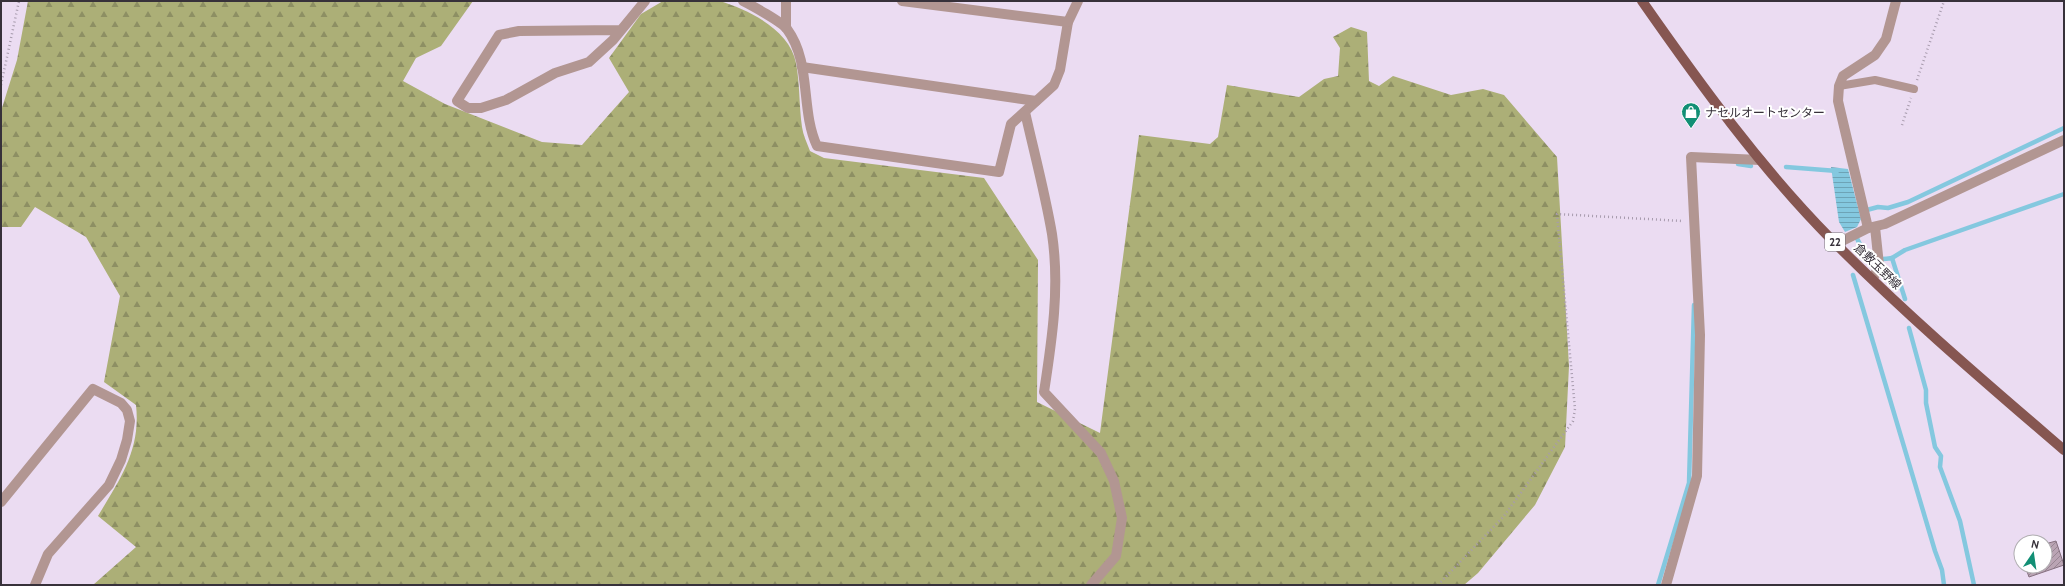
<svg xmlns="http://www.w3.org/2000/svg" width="2065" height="586" font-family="Cabin,'Noto Sans JP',sans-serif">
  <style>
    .forest { fill: url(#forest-firs) }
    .water { fill: url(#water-rules) }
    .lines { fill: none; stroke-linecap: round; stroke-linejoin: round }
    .stream { stroke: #84c8df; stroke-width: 4.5 }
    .building { fill: url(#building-hatch); stroke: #85707f }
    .path { stroke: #a79bad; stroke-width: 2.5; stroke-dasharray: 1 3; stroke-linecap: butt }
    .lane { stroke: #b29692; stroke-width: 8 }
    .street { stroke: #b29692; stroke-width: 10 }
    .primary { stroke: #865651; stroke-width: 10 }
    .labels { text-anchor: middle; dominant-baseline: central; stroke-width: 4; stroke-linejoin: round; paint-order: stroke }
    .shield { fill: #fff; stroke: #736f75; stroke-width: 1 }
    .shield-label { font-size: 11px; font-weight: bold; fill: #37313a }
    .poi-label { font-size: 12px; fill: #37313a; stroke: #fff; text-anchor: start }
    .street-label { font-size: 12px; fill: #37313a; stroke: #fff }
  </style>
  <defs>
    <pattern id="forest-firs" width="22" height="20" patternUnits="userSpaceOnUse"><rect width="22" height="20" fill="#acaf77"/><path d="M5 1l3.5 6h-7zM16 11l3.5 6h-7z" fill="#8d8f63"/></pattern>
    <pattern id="water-rules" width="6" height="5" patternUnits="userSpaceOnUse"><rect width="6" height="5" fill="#84c8df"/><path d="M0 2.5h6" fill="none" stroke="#6da3b6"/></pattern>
    <pattern id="building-hatch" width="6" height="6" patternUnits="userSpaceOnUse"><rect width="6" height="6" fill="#baa4b4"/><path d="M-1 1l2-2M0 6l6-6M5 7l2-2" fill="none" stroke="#988693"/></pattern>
  </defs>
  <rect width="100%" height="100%" fill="#ebdcf2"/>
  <!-- forest -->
  <path class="forest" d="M28,1H473L441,46L416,58L403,81L445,104L542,142L582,145L629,92L609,58L641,14L663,1H720C749,10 790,30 796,63C800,84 799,106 802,127C803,135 807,143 810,151L824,158L984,178L1038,260L1037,402L1100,433L1139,135L1210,144L1218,137L1227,85L1299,97L1324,79L1338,76L1340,48L1333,37L1351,27L1367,32L1369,81L1379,86L1393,76L1451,95L1483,89L1504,95L1557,157L1569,366L1565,447L1535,505L1478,573L1464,585H93L136,547L98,516C120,479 141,450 136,405L104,382L120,296L86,237L35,207L21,227H1V111L17,60Z"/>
  <!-- water -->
  <path class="water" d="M1831,167L1848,169L1861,219L1857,227L1845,232L1839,222Z"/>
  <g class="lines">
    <!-- stream -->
    <g class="stream">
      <path d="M1738,164L1751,166"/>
      <path d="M1786,167L1837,171"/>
      <path d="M1863,211L1878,207L1888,208L1908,202L2064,128"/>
      <path d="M1855,234C1864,254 1867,262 1892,258L1905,299"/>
      <path d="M1892,258L1905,250L2064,194"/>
      <path d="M1853,275L1935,551L1942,570L1944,585"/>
      <path d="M1909,328L1926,390V403L1935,447L1941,456L1940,467L1960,521L1974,585"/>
      <path d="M1658,585L1689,483L1694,305"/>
    </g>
  </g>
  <!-- building -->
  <path class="building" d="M2056,541L2064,565L2029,577L2025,566H2045V544Z"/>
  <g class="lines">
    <!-- path -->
    <g class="path">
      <path d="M1917,80L1944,1"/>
      <path d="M1,85L19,1"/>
      <path d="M1902,125L1911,98"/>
      <path d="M1438,585L1504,516L1573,421L1575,409L1557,214L1683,221"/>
    </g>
    <!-- lane -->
    <path class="lane" d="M1839,86L1875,80L1914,89"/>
    <!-- street -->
    <g class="street">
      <path d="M743,1C751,5 782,22 787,29C812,63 800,109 817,146L999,172L1011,124L1054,85L1060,70L1068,22L1078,1"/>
      <path d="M786,1V28"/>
      <path d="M902,1L1068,22"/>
      <path d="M621,30L519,31L499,35L457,101L468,108H481L506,100L555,73L589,62L613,40L645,1"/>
      <path d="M802,67L1036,101"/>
      <path d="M1025,112C1034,152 1045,193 1052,234C1060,287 1052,340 1044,392L1101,453L1114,481L1122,518L1116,556L1091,585"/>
      <path d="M1868,228L1838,101L1839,86L1843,76L1875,55L1886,39L1896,1"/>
      <path d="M1831,239L1844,240L1868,228L1885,224L2064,140"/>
      <path d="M1873,279L1879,265L1875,227"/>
      <path d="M1,502L93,389L121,403L127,410L130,421L127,440L121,460L109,485L48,554L35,585"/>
      <path d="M1666,585L1697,476L1700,335L1691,157L1760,160"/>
    </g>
    <!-- primary -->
    <path class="primary" d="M1642,1C1700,84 1760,167 1831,239C1905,314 1985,382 2064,450"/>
  </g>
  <!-- icons -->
  <defs>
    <g id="shop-pin" transform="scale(1)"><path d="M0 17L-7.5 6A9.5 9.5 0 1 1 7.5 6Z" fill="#128f75" stroke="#fff"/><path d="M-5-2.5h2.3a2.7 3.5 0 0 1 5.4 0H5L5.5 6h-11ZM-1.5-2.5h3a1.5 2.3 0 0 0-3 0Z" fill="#fff"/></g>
  </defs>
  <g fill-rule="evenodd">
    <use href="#shop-pin" x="1691" y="112"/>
  </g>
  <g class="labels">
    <!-- shield labels -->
    <rect class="shield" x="1825" y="233" width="20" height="18" rx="3"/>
    <g class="shield-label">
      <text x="1835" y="242">22</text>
    </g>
    <!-- poi labels -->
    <g class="poi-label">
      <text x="1705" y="112">ナセルオートセンター</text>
    </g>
    <!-- street labels -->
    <g class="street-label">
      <text transform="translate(1878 266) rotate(44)">倉敷玉野線</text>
    </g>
  </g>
  <!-- border -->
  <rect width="2065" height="586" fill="none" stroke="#37313a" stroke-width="4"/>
  <!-- north arrow -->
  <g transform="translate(2033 554) rotate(13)"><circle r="19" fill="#ffffff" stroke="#afadb0"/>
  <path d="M0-3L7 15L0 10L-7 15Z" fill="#128f75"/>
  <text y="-6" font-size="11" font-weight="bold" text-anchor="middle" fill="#37313a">N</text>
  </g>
</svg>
